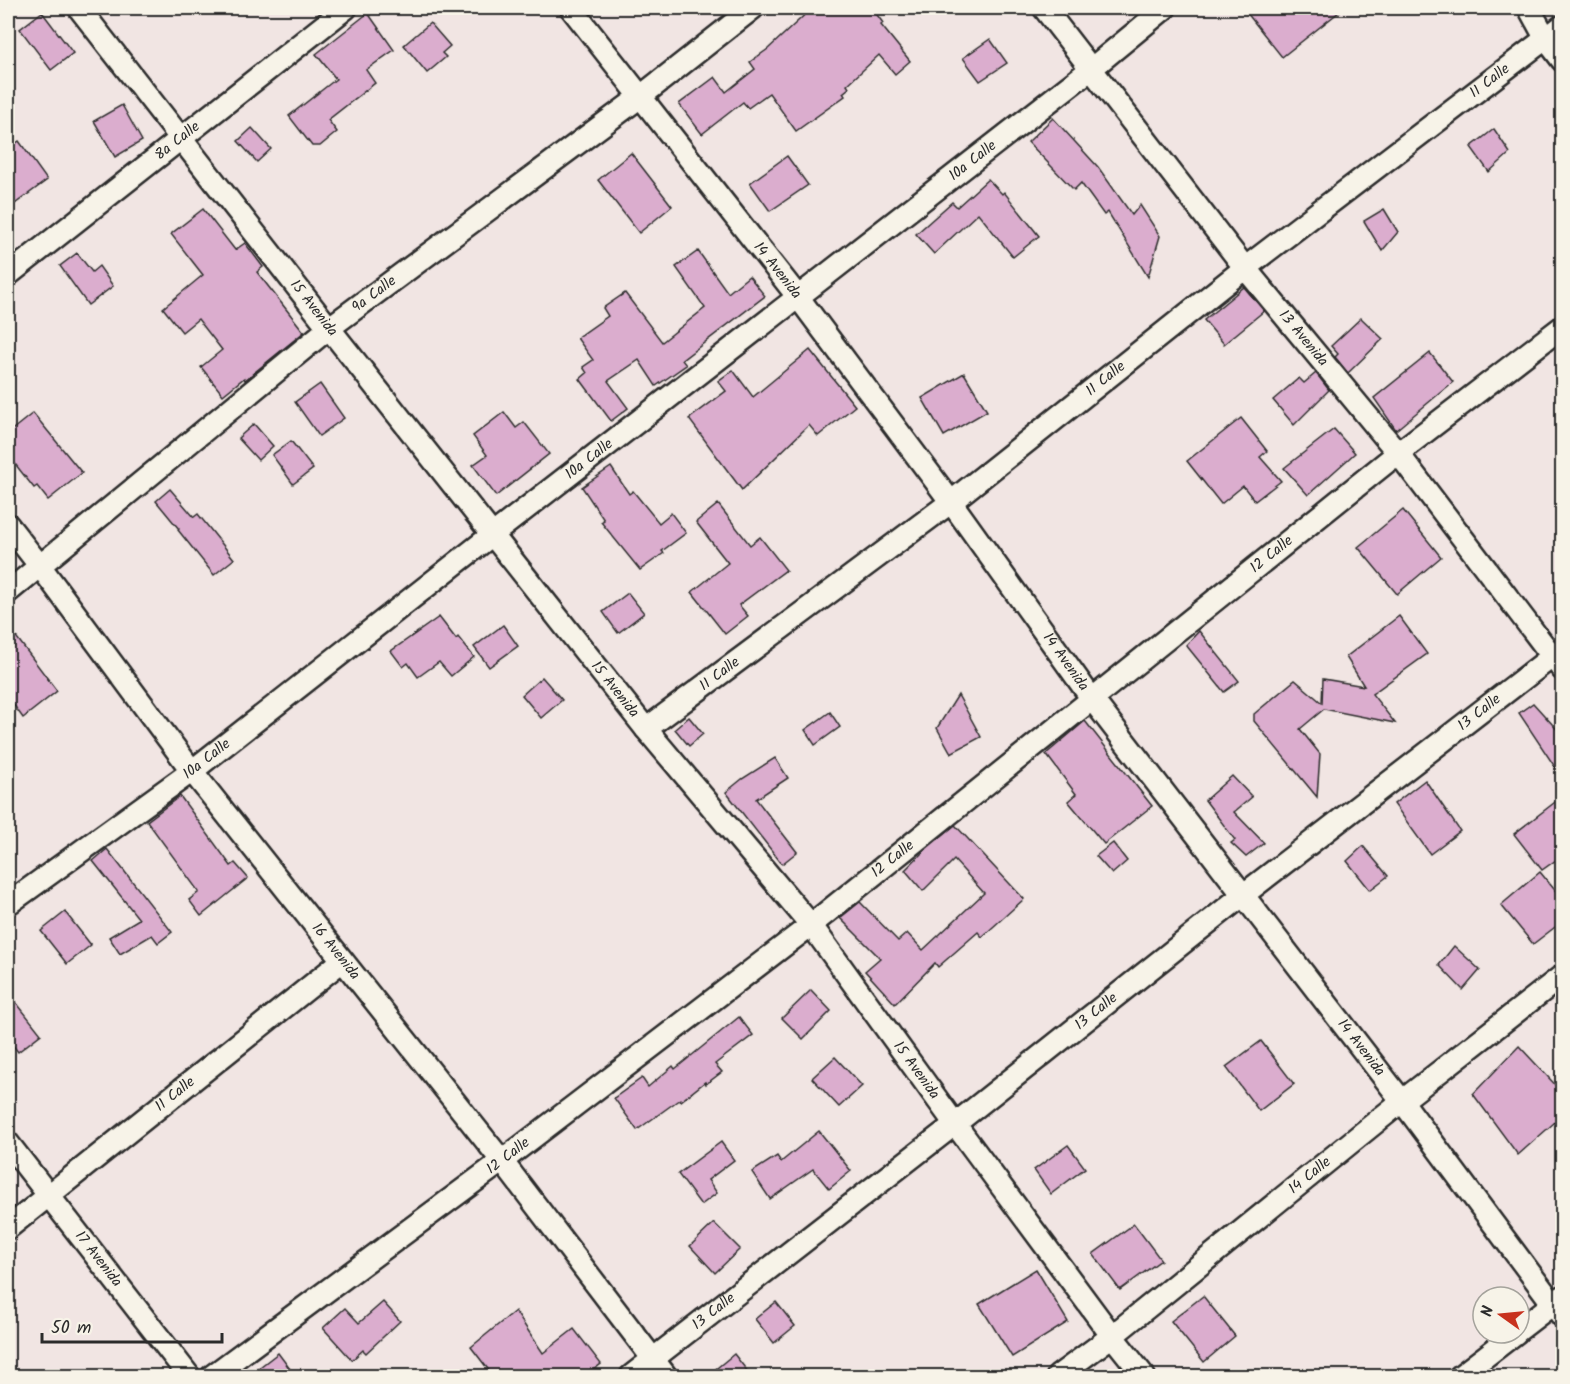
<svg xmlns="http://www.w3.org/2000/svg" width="1570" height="1384" font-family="Kalam,sans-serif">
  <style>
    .building { fill: #dbadce; stroke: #2b2b2b; stroke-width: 1.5 }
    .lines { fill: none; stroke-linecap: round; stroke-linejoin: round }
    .minor-casing { stroke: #2b2b2b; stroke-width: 26 }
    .minor { stroke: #f7f3e8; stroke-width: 21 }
    .labels { text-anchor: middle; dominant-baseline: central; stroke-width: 4.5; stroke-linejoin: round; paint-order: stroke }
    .street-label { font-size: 15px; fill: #2b2b2b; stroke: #f7f3e8 }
  </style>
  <rect width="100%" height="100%" fill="#f1e5e3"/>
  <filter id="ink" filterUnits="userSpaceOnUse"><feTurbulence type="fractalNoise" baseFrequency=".0167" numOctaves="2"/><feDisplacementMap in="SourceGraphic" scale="12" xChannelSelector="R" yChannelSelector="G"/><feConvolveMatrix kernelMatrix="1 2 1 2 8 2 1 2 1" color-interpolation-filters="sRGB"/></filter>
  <g filter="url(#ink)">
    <!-- building -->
    <g class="building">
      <path d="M812,8H872L883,23L881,25L910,61L895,74L879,55L847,85L849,88L843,93L845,96L796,131L769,93L748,108L743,102L702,134L679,104L715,77L726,92L755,69L750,62L768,49Z"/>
      <path d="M1243,8H1344L1282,57Z"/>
      <path d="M42,12L73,53L51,70L20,29Z"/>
      <path d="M368,13L394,50L366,70L375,83L328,120L337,132L320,146H312L289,116L336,79L316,54Z"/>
      <path d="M430,23L450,46L442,53L446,57L427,73L404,45Z"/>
      <path d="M990,39L1007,63L980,81L963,58Z"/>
      <path d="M122,105L142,141L115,157L94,121Z"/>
      <path d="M1053,118L1098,167L1132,215L1140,205L1160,236L1148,277L1108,212L1104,215L1081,183L1074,190L1028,142Z"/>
      <path d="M252,128L271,149L257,162L238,141Z"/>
      <path d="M1494,129L1510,153L1489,172L1471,147Z"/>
      <path d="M19,141L47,180L8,209V149Z"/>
      <path d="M631,153L672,206L639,233L598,180Z"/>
      <path d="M787,156L808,185L770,211L750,183Z"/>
      <path d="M988,179L1002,194L1004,192L1039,236L1013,257L978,213L934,254L916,234L952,202L957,207Z"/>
      <path d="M203,209L235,250L245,243L263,267L257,272L304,332L245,380L244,378L223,395L201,367L222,350L198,319L182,332L163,308L203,275L171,234Z"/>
      <path d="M1384,209L1398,232L1382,251L1364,221Z"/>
      <path d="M698,251L728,293L749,276L765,296L682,360L686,365L656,386L639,360L608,381L628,408L611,421L580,379L587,373L583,367L593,360L577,338L608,316L603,308L625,293L662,342L705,308L676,267Z"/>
      <path d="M77,253L92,272L99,266L113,286L88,305L60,266Z"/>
      <path d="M1244,287L1264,311L1224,344L1204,320Z"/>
      <path d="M1361,318L1383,339L1348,373L1335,357L1338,354L1331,346Z"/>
      <path d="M810,350L855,406L818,436L809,425L742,490L689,419L726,391L718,381L733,370L753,397Z"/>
      <path d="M1430,353L1453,382L1396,430L1374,398Z"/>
      <path d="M964,373L987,411L944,436L922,398Z"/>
      <path d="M1316,373L1329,390L1294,425L1273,400L1299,378L1304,383Z"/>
      <path d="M320,384L344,418L319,436L295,402Z"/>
      <path d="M504,412L516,428L524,422L549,454L496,496L473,465L487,455L473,436Z"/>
      <path d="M33,413L82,473L48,500L37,486L34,488L8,455V433Z"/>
      <path d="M1241,418L1267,451L1260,457L1281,481L1255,501L1243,486L1221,504L1187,461Z"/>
      <path d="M254,424L273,446L258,460L238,438Z"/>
      <path d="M1334,429L1355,453L1308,495L1284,468Z"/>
      <path d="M291,441L313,469L293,484L272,455Z"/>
      <path d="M611,467L629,494L633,491L659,523L671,513L686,533L662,551L664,553L640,570L601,522L604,520L582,487Z"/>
      <path d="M170,489L194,517L198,514L234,559L214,575L178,530L179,529L156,501Z"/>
      <path d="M718,504L750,545L760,537L786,570L739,605L748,616L725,634L692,592L728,563L696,522Z"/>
      <path d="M1403,510L1441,557L1397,594L1358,547Z"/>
      <path d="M628,593L644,613L618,633L603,612Z"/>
      <path d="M1399,616L1427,654L1372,694L1395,723L1324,709L1300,729L1320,754L1317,797L1254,721V714L1295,680L1322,703L1323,679L1364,686L1346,657Z"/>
      <path d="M439,617L456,639L458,637L474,657L451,676L439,662L418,677L408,663L403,667L391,651Z"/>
      <path d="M503,625L518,646L489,667L474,647Z"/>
      <path d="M8,626L57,691L23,718L8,697Z"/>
      <path d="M1199,631L1239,681L1224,692L1186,645Z"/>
      <path d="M542,677L562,700L541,718L522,695Z"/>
      <path d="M958,695L981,737L951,753L937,728Z"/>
      <path d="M1533,703L1563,736V779L1519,713Z"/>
      <path d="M830,712L840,727L815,745L805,730Z"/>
      <path d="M689,717L703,734L689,746L675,729Z"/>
      <path d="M1085,721L1152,806L1104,844L1068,801L1076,794L1046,754Z"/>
      <path d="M775,758L788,778L756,799L797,852L782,864L726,792L742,779Z"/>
      <path d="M1232,776L1252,797L1234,812L1264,843L1246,857L1231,843L1235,840L1205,800Z"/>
      <path d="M1425,780L1460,831L1430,854L1394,804Z"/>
      <path d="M180,796L231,866L235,863L248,878L201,916L189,900L199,892L147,821Z"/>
      <path d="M1563,796V855L1542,870L1514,834Z"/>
      <path d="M955,825L1024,899L982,937L978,932L938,967L935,963L895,1004L865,971L880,958L840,918L860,902L898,941L907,933L923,950L984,893L954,860L923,891L905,870L926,849Z"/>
      <path d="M1113,843L1127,861L1112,874L1096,856Z"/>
      <path d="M1363,846L1388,876L1370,890L1347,861Z"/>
      <path d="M107,849L172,932L158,943L152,935L120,954L109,937L139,919L93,861Z"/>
      <path d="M1540,872L1563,900V921L1533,944L1501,905Z"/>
      <path d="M65,912L91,945L67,964L41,931Z"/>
      <path d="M1454,946L1480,970L1463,990L1439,965Z"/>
      <path d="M811,990L831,1011L803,1039L782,1018Z"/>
      <path d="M8,992L41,1034L18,1052L8,1039Z"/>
      <path d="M739,1017L753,1035L715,1064L722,1072L706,1084L705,1082L681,1101L680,1099L637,1130L614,1098L642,1078L648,1087L673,1066L675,1069Z"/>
      <path d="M1261,1041L1294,1084L1259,1111L1226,1067Z"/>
      <path d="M1519,1046L1563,1093V1115L1518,1155L1473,1094Z"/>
      <path d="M835,1057L862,1086L839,1107L812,1078Z"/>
      <path d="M819,1131L851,1171L829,1189L813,1169L770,1199L752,1172L777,1156L781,1162Z"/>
      <path d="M721,1142L734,1160L708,1180L717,1193L701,1205L678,1174Z"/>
      <path d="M1068,1145L1085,1168L1051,1194L1034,1170Z"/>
      <path d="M714,1223L740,1249L715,1273L690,1246Z"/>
      <path d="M1134,1224L1161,1260L1120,1290L1093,1254Z"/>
      <path d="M1036,1269L1068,1322L1012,1357L979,1304Z"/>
      <path d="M1203,1296L1235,1336L1204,1362L1171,1321Z"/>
      <path d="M383,1302L400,1321L366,1353L363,1350L352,1360L323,1328L345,1308L359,1323Z"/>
      <path d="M776,1302L795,1326L774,1343L755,1319Z"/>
      <path d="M515,1311L543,1353L574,1329L601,1364L584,1377H494L471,1347Z"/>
      <path d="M278,1353L296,1377H247Z"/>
      <path d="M734,1354L752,1377H706Z"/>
    </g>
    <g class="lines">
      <!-- minor casing -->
      <g class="minor-casing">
        <g id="minor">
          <path id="s1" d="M79,8L329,328L646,729L811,925L955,1124L1112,1336L1144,1376"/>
          <path id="s2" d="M571,8L798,297L951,502L1092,699L1402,1101L1562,1316"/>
          <path id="s3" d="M1044,8L1245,268L1398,453L1562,669"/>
          <path d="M1529,8L1546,39L1562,60"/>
          <path id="s4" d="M8,275L346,8"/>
          <path id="s5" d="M8,525L40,566L192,771L502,1161L666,1376"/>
          <path id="s6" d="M8,592L329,328L640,97L753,8"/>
          <path id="s7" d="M646,729L951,502L1245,268L1562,26"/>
          <path id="s8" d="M8,904L192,771L492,535L1091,69L1165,8"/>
          <path id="s9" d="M8,1143L189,1376"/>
          <path id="s10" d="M8,1228L342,961"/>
          <path d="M1519,1330L1562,1297"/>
          <path id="s11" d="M212,1376L502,1161L811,925L1398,453L1562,327"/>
          <path id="s12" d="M631,1376L955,1124L1243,895L1562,649"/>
          <path id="s13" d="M1058,1376L1112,1336L1402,1101L1562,976"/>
          <path d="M1460,1376L1516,1333"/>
        </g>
      </g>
      <!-- minor -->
      <use href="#minor" class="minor"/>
    </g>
  </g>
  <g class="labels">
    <!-- street labels -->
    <g class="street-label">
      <text stroke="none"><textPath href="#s7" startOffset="1064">11 Calle</textPath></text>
      <text stroke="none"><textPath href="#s4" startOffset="216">8a Calle</textPath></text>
      <text stroke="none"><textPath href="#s8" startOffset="1218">10a Calle</textPath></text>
      <text stroke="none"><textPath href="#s2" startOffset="334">14 Avenida</textPath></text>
      <text stroke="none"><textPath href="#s6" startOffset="472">9a Calle</textPath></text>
      <text stroke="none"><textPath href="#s1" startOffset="381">15 Avenida</textPath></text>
      <text stroke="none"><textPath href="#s3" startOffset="420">13 Avenida</textPath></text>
      <text stroke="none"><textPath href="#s7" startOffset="578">11 Calle</textPath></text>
      <text stroke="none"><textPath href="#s8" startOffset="732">10a Calle</textPath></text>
      <text stroke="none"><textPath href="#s11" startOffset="1341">12 Calle</textPath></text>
      <text stroke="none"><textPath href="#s2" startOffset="820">14 Avenida</textPath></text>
      <text stroke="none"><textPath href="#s7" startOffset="92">11 Calle</textPath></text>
      <text stroke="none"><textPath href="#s1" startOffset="867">15 Avenida</textPath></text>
      <text stroke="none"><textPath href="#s12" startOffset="1077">13 Calle</textPath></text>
      <text stroke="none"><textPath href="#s8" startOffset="246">10a Calle</textPath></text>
      <text stroke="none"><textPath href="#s11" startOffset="855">12 Calle</textPath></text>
      <text stroke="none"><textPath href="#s5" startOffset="538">16 Avenida</textPath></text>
      <text stroke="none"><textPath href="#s12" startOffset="591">13 Calle</textPath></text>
      <text stroke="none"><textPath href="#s2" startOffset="1306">14 Avenida</textPath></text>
      <text stroke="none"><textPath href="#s1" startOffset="1353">15 Avenida</textPath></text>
      <text stroke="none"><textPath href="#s10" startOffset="214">11 Calle</textPath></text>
      <text stroke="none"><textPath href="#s11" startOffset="369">12 Calle</textPath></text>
      <text stroke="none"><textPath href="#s13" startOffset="322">14 Calle</textPath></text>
      <text stroke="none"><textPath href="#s9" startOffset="147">17 Avenida</textPath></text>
      <text stroke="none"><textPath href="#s12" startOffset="105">13 Calle</textPath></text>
    </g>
  </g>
  <!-- margin -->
  <rect width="1570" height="1384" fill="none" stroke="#f7f3e8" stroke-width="30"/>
  <rect x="15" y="15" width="1540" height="1354" fill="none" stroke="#2b2b2b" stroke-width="2" filter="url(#ink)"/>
  <!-- north arrow -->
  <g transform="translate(1501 1315) rotate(285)"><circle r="28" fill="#f7f3e8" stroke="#a5a39c" stroke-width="1.5"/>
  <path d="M0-4.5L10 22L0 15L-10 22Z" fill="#c8321e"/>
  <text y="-9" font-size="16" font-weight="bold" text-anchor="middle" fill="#2b2b2b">N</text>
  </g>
  <!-- scale -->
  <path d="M42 1333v9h180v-9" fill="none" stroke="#2b2b2b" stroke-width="3"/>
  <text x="51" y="1333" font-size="18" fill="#2b2b2b" stroke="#f7f3e8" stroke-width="4.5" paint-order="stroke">50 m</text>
</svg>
